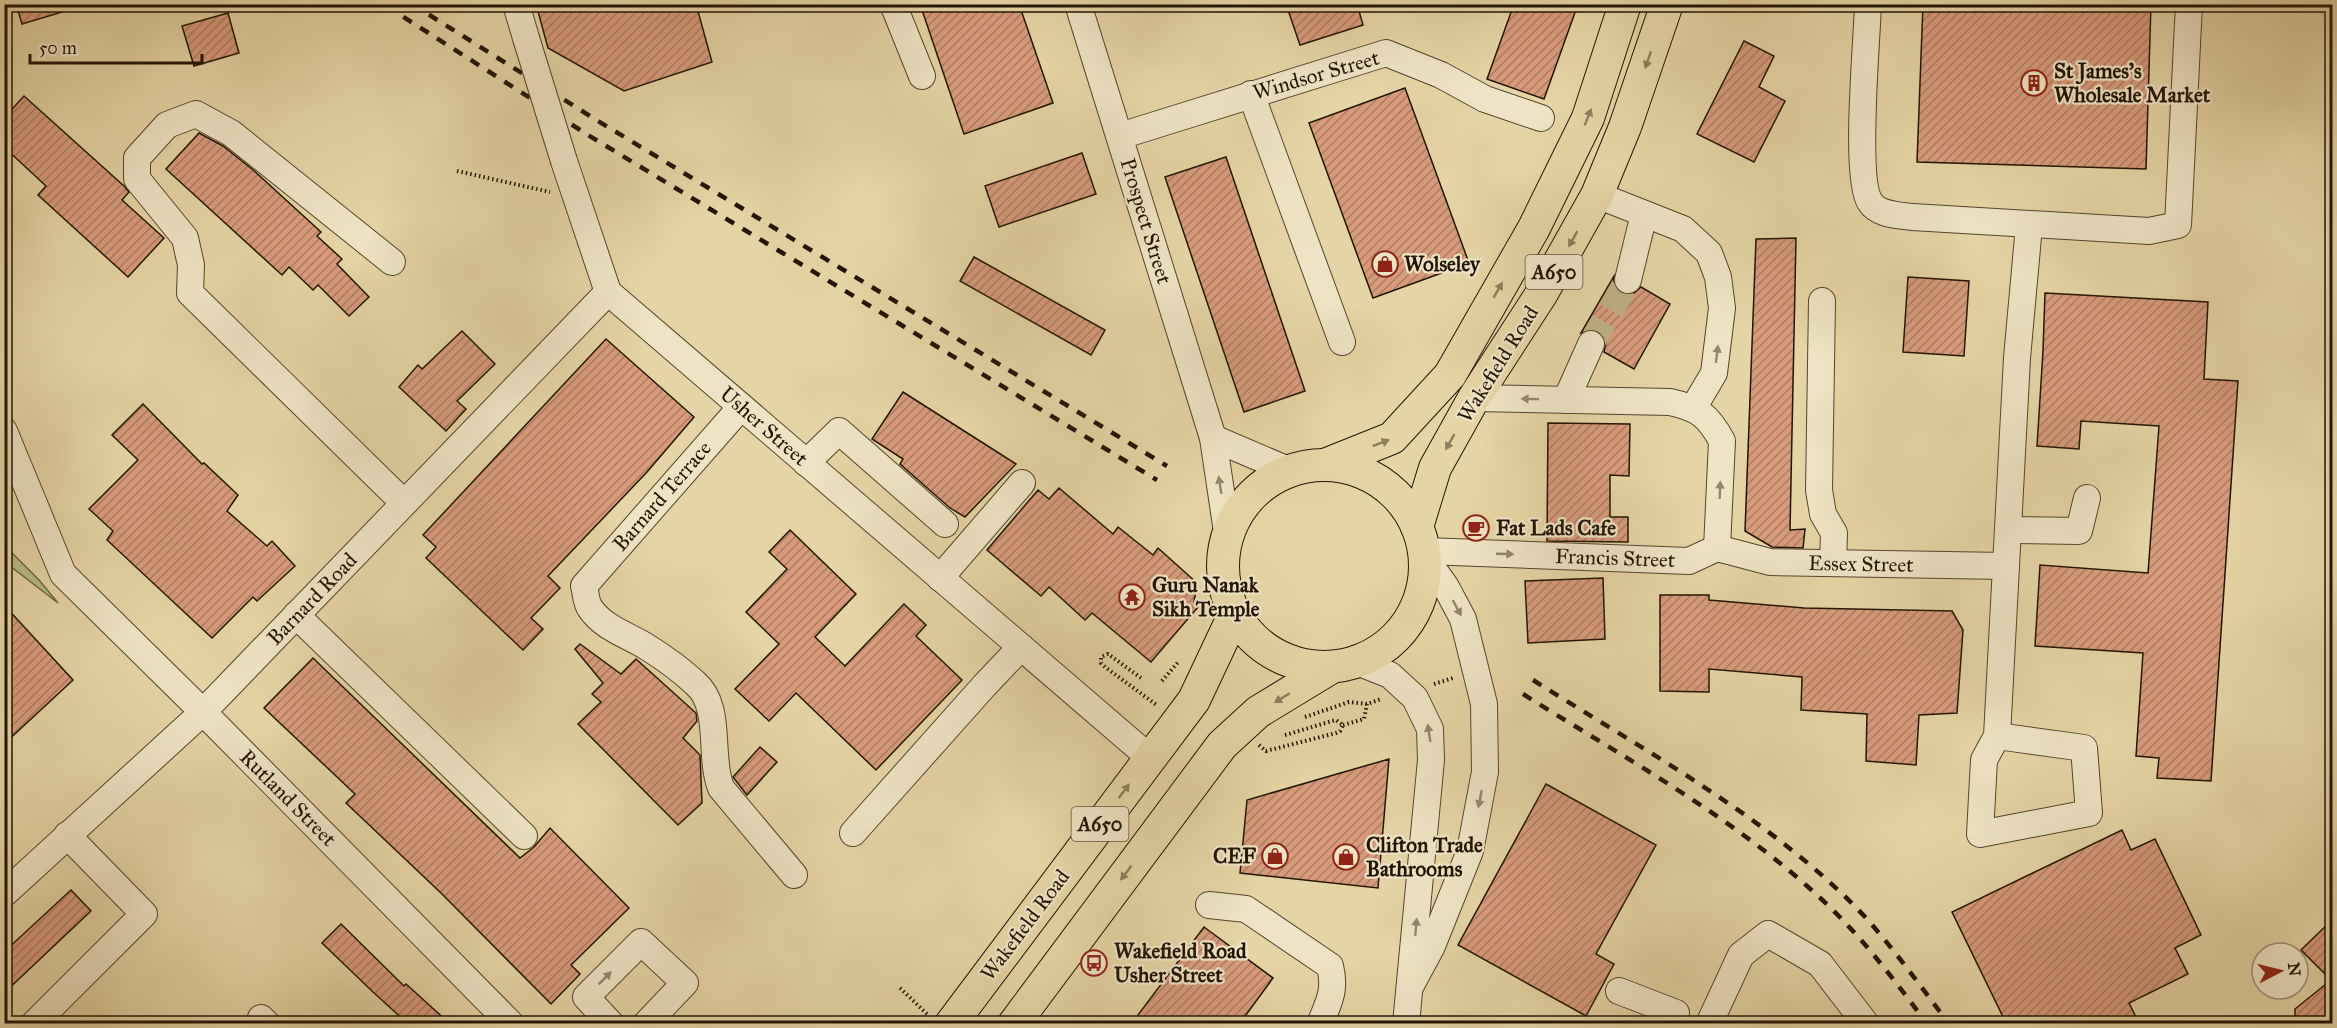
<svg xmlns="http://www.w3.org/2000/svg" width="2337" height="1028" font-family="'IM FELL Great Primer',serif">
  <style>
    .grass { fill: url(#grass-tufts); stroke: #6b6946; stroke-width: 1.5 }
    .building { fill: url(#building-hatch); stroke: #221506; stroke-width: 1.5 }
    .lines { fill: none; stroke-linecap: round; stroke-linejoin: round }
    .minor-tunnel { stroke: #beae85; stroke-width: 26; stroke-dasharray: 26 13; stroke-linecap: butt }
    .minor-casing { stroke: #53452e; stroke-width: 28 }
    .major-casing { stroke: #221506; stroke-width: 34 }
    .path { stroke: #221506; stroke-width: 4; stroke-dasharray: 1.5 3; stroke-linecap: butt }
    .minor { stroke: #eee3c4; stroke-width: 26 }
    .major { stroke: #e5d4a5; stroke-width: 32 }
    .rail { stroke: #221506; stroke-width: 4.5; stroke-dasharray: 10 10; stroke-linecap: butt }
    .minor-bridge-casing { stroke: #53452e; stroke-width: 28; stroke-linecap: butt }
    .minor-bridge { stroke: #eee3c4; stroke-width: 26 }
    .oneway { fill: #8d7e5d }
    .oneway2 { fill: #92866e }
    .labels { text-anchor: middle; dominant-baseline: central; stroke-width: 4.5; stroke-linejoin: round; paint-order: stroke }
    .shield { fill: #eee3c4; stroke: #5f533f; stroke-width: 1.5 }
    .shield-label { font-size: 20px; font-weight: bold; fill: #221506 }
    .poi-label { font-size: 21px; font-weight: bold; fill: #221506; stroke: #eee3c4; text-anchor: start }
    .street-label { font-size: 21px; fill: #221506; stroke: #eee3c4 }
  </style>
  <defs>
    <pattern id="grass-tufts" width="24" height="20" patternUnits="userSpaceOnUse" patternTransform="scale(1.5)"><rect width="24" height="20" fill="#b4bd87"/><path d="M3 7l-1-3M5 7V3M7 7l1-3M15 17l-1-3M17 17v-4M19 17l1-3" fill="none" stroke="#9aa273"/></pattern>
    <pattern id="building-hatch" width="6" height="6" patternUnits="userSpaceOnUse" patternTransform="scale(1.5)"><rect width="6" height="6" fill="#d79b7c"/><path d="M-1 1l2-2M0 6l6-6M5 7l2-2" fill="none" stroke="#ae7d64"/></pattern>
  </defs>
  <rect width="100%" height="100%" fill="#e5d4a5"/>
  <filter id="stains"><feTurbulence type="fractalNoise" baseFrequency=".00333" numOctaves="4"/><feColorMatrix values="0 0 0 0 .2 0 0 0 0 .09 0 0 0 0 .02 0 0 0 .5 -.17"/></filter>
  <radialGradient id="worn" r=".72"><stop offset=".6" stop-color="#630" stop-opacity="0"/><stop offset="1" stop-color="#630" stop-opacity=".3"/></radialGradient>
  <!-- grass -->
  <path class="grass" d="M4,545L39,580L58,603L5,562Z"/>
  <!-- building -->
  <g class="building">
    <path d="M16,4H72V9L22,24Z"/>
    <path d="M536,4H696L712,62L624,91L548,48Z"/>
    <path d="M920,4H1019L1053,103L964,134Z"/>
    <path d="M1286,4H1357L1363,25L1300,45Z"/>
    <path d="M1514,4H1578L1544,99L1487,79Z"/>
    <path d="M1923,4H2151L2146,169L1917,162Z"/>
    <path d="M228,13L239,53L194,66L182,26Z"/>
    <path d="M1744,41L1774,56L1759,87L1785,101L1754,162L1697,134Z"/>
    <path d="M1405,88L1469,263L1373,298L1309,123Z"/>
    <path d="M24,96L124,186L129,192L122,200L164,238L128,277L38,195L46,186L4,147V118Z"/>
    <path d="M199,133L223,146L252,169L321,232L317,236L342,259L337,264L369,297L349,316L318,285L313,290L289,267L282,275L166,169Z"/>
    <path d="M1082,153L1096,194L999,227L985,186Z"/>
    <path d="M1226,157L1305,391L1244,412L1165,177Z"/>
    <path d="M1796,238L1790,530L1805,529L1803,548L1772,547L1745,531L1756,239Z"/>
    <path d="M974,257L1105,330L1091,355L960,281Z"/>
    <path d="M1614,276V285L1618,291L1624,294H1633L1641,287L1670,304L1634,369L1604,352L1606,342L1603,336L1598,331L1589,329L1581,333Z"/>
    <path d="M1908,277L1969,281L1964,356L1903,352Z"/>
    <path d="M2045,293L2208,302L2204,379L2238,381L2211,781L2157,778L2159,758L2136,756L2143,653L2035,646L2040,565L2148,573L2159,426L2081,421L2079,449L2037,446L2043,351Z"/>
    <path d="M462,331L495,364L457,401L466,409L446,431L399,387L418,365L422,369Z"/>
    <path d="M606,339L694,417L647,472L548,576L560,588L531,618L543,629L523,650L426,558L436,547L423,535Z"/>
    <path d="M903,392L1016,464L965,517L950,508L900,464L903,459L872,439Z"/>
    <path d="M143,404L202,464L204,463L238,495L227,511L267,546L272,541L295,566L257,601L253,597L212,638L107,540L113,531L89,509L138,460L112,435Z"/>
    <path d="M1548,423L1630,424L1629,476L1610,475V517H1628V542L1547,541Z"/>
    <path d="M1059,488L1113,534L1118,527L1153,555L1158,548L1197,583L1194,602L1198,607L1151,662L1092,613L1085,620L1049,587L1041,596L987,550L1038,490L1049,499Z"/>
    <path d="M790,530L856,594L815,637L845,666L904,604L926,625L916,636L962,680L876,770L796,693L769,721L735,689L779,644L746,612L787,569L769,552Z"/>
    <path d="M1603,578L1605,639L1528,643L1525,581Z"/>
    <path d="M1660,595H1709V600L1804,608L1952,611L1963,630L1957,713L1919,715L1916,765L1866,761L1867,714L1801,710L1802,677L1709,669V692L1660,691Z"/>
    <path d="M4,605L73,680L4,744Z"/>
    <path d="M580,644L621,674L636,659L696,713L697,721L683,738L700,755L702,803L678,825L578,724L601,702L592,694L603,683L575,649Z"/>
    <path d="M313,658L520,858L534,847L550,828L629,908L571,965L580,974L551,1004L441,893L346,803L355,794L264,708Z"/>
    <path d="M760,747L777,762L747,795L733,777Z"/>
    <path d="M1389,759L1378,888L1240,873L1247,800Z"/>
    <path d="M1546,784L1656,845L1596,954L1614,964L1586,1016L1458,945Z"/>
    <path d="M2122,830L2131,850L2155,839L2201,935L2175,948L2188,974L2129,1003L2139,1023H2006L1952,912Z"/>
    <path d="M71,890L91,911L4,993V952Z"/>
    <path d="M2332,920V1023H2295V1009L2331,980L2301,950Z"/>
    <path d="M341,924L404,986L406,984L449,1023H407L373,992L322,943Z"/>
    <path d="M1204,927L1273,978L1240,1023H1132Z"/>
  </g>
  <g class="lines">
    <!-- minor-tunnel -->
    <path class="minor-tunnel" d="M1591,344L1628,280"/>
    <!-- minor casing -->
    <g class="minor-casing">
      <g id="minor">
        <path d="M516,4L526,38"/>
        <path d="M893,4L922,76"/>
        <path d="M1078,4L1213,438L1227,532"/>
        <path d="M1868,4C1867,41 1854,178 1870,202C1878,215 1898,215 1912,217L2149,231L2178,225L2189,4"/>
        <path d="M1251,94L1342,342"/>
        <path d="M1120,136L1386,53L1441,75L1485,99L1541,118"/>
        <path d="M564,161L608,292L1149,757"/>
        <path d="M1597,195L1683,229L1709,253L1718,277L1722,308L1714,373L1694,407"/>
        <path d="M392,262L231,133L196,114L167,125L137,158V179L185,238L191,265L190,293L404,503"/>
        <path d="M1628,280L1644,214"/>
        <path d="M1822,301L1819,490L1823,514L1834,533L1833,563"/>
        <path d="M1474,398L1670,402C1698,408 1708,415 1722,441L1717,548"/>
        <path d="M1566,400L1591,344"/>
        <path d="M741,407L584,586C586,593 586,603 590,608C603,628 628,635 647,647C663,657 681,670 695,683C723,707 708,755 721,788L794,875"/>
        <path d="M4,431L63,574L203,712L511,1024"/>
        <path d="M1213,438L1288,470"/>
        <path d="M806,463L839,431L945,524"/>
        <path d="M2008,530L2079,531L2087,498"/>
        <path d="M1717,548L1770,562L2006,566L2017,358L2029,226"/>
        <path d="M1425,551L1689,561L1717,548"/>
        <path d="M940,578L1022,483"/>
        <path d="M296,615L524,836"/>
        <path d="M1357,662L1390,675L1415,698L1430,729L1431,760L1406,1024"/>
        <path d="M1997,736L2084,748L2089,813L1980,834L1984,760L1997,736L2006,566"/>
        <path d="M853,833L984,686L1021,647"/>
        <path d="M4,894L203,712L608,292"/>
        <path d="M1209,905L1246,909L1330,966C1336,990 1329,1002 1320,1024"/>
        <path d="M1411,985L1432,946L1470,851L1485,772L1484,704L1463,619L1446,587L1426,559"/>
        <path d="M1619,991L1676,1013"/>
        <path d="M261,1018L267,1024"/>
        <path d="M34,1024L144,914L67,835"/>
        <path d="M611,1024L586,997L641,942L685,983L646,1024"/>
        <path d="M1709,1024L1741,955L1768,934L1820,964L1866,1024"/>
      </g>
    </g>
    <!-- major casing -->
    <g class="major-casing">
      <g id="major">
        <path d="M1327,464L1392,438L1450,375L1534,228L1588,118L1625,4"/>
        <circle cx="1324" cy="566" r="101"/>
        <path d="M1417,527L1435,468L1474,398L1542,293L1597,195L1625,127L1667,4"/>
        <path d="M951,1024L1194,700L1234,615"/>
        <path d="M1014,1024L1222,745L1258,712L1332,667"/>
      </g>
    </g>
    <!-- path -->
    <g class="path">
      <path d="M457,171L550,192"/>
      <path d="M1141,678L1108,654L1101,657V663L1105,667L1158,706"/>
      <path d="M1162,681L1179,661"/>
      <path d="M1434,684L1453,678"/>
      <path d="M1305,717L1349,702L1367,704L1381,699"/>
      <path d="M1343,725L1364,719L1367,704"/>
      <path d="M1259,745L1266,751L1336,733L1340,731L1343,725L1336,720L1332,721L1282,736"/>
      <path d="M900,988L928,1015"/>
    </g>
    <!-- minor -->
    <use href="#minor" class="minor"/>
    <!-- major -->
    <use href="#major" class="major"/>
    <!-- rail -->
    <g class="rail">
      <path d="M388,4L402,16L588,135L1157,480"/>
      <path d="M412,4L598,121L1167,466"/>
      <path d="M1533,680C1645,751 1777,822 1867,919C1896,952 1922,988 1949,1024"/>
      <path d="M1523,694C1623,757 1730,815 1817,895C1859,933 1893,978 1927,1024"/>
    </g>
    <!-- minor-bridge casing -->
    <g class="minor-bridge-casing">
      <path id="minor-bridge" d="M526,38L564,161"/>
    </g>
    <!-- minor-bridge -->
    <use href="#minor-bridge" class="minor-bridge"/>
  </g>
  <!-- one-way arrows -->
  <defs><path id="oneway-solid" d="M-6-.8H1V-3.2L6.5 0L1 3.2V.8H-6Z" transform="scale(1.5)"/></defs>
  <g class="oneway">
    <use href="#oneway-solid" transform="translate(1648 60) rotate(109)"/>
    <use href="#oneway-solid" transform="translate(1588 117) rotate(-68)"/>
    <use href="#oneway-solid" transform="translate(1573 239) rotate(119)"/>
    <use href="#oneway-solid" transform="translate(1498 290) rotate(-60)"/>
    <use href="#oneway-solid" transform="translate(1450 442) rotate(119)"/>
    <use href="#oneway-solid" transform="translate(1381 443) rotate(-21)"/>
    <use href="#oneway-solid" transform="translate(1282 698) rotate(149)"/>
    <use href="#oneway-solid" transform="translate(1124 791) rotate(-53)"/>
    <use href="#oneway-solid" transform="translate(1126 873) rotate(127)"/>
  </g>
  <g class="oneway2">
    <use href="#oneway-solid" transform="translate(1717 354) rotate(-83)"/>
    <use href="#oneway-solid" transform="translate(1530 399) rotate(-179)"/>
    <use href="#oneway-solid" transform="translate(1220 485) rotate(-99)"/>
    <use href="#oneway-solid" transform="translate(1720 490) rotate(-88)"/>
    <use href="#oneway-solid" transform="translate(1505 554) rotate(2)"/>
    <use href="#oneway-solid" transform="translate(1457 608) rotate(62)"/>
    <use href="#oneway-solid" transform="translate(1429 733) rotate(-99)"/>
    <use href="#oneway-solid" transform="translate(1480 799) rotate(101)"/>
    <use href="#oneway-solid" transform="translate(1416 927) rotate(-85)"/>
    <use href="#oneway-solid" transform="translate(605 978) rotate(-45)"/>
  </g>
  <!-- icons -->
  <defs>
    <g id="building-ring" transform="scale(1.35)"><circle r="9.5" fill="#eee3c4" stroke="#8f2418" stroke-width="1.5"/><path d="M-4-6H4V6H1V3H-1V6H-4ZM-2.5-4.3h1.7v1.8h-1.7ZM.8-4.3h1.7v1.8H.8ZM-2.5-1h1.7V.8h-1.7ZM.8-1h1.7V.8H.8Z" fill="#8f2418"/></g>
    <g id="shop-ring" transform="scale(1.35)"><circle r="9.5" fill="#eee3c4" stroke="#8f2418" stroke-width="1.5"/><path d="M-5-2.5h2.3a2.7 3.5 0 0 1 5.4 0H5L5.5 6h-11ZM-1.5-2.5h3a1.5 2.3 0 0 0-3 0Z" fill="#8f2418"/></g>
    <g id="cafe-ring" transform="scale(1.35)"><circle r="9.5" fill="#eee3c4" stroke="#8f2418" stroke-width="1.5"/><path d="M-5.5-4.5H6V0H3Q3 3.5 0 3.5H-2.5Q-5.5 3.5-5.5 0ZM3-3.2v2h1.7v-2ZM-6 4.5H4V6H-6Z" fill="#8f2418"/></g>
    <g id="temple-ring" transform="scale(1.35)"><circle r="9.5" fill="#eee3c4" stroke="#8f2418" stroke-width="1.5"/><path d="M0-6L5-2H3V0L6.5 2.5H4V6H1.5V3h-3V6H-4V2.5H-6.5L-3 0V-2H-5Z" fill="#8f2418"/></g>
    <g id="bus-ring" transform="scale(1.35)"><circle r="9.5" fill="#eee3c4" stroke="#8f2418" stroke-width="1.5"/><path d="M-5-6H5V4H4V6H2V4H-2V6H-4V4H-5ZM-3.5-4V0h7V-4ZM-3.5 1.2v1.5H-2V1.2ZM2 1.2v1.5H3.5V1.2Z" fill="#8f2418"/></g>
  </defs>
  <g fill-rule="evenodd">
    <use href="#building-ring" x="2034" y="83"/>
    <use href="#shop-ring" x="1385" y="264"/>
    <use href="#cafe-ring" x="1476" y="528"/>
    <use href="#temple-ring" x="1132" y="597"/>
    <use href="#shop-ring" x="1275" y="856"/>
    <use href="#shop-ring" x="1346" y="857"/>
    <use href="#bus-ring" x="1094" y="963"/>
  </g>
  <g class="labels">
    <!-- shield labels -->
    <g class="shield">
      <rect x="1525.5" y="255" width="57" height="34" rx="4.5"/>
      <rect x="1071.5" y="807" width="57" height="34" rx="4.5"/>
    </g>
    <g class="shield-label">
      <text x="1554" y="272">A650</text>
      <text x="1100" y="824">A650</text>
    </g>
    <!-- poi labels -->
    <g class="poi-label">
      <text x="2054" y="71">St James's<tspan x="2054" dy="24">Wholesale Market</tspan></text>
      <text x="1404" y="264">Wolseley</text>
      <text x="1496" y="528">Fat Lads Cafe</text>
      <text x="1152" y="585">Guru Nanak<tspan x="1152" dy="24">Sikh Temple</tspan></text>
      <text x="1366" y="845">Clifton Trade<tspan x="1366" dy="24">Bathrooms</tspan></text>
      <text x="1256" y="856" text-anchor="end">CEF</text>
      <text x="1114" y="951">Wakefield Road<tspan x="1114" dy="24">Usher Street</tspan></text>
    </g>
    <!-- street labels -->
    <g class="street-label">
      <text transform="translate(1316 75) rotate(-16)">Windsor Street</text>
      <text transform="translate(1146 221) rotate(73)">Prospect Street</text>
      <text transform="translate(1498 364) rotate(-58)">Wakefield Road</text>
      <text transform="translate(764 426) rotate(41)">Usher Street</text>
      <text transform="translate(662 496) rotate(-49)">Barnard Terrace</text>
      <text transform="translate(1615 558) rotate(2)">Francis Street</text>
      <text transform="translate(1861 564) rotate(1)">Essex Street</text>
      <text transform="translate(312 599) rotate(-46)">Barnard Road</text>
      <text transform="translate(288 798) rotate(45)">Rutland Street</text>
      <text transform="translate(1025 925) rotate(-53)">Wakefield Road</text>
    </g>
  </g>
  <!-- margin -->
  <rect width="2337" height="1028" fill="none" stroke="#e5d4a5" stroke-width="24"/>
  <rect x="6" y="6" width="2325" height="1016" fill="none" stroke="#221506" stroke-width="3"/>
  <rect x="12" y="12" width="2313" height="1004" fill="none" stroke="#221506" stroke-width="1.5"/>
  <!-- north arrow -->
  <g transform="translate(2280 971) rotate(83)"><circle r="28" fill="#eee3c4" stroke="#9c9178" stroke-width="1.5"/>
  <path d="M0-4.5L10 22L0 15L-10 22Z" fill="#8f2418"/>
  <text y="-9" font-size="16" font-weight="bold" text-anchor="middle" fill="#221506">N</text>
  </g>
  <!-- scale -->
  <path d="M30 54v9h172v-9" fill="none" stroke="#221506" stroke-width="3"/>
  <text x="39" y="54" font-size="18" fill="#221506" stroke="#eee3c4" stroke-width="4.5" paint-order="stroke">50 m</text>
  <rect width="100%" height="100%" filter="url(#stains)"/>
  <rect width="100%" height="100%" fill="url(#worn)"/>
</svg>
